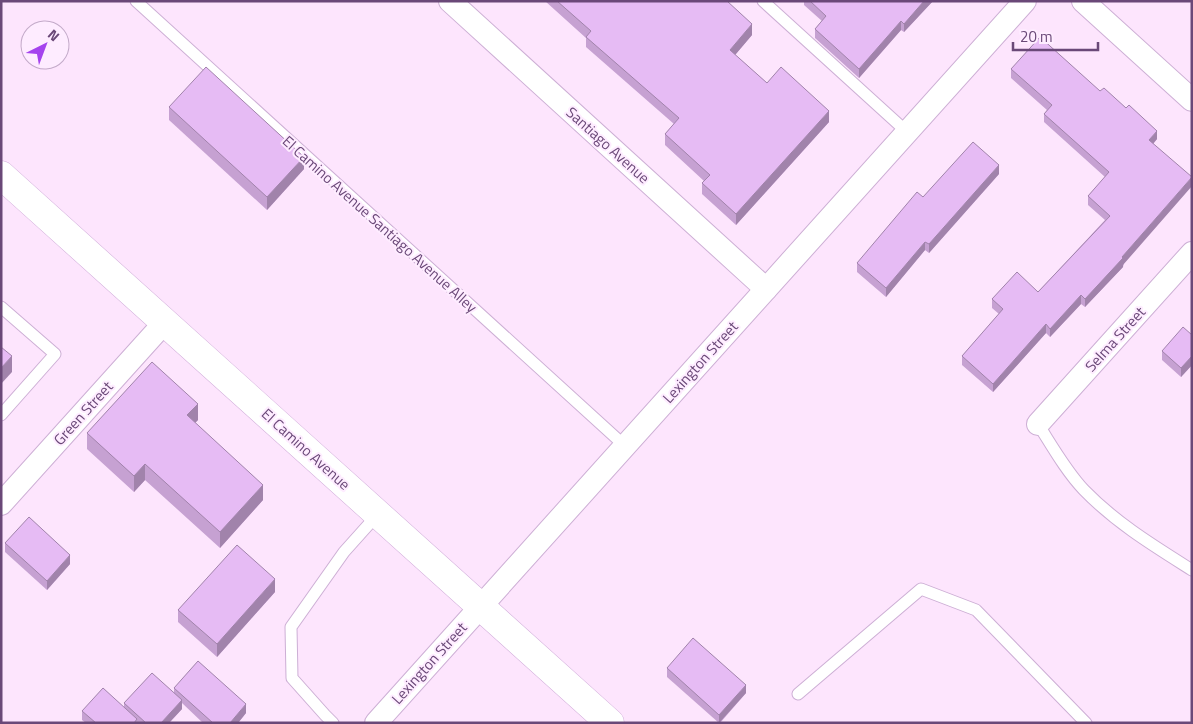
<svg xmlns="http://www.w3.org/2000/svg" width="1193" height="724" font-family="'Titillium Web',sans-serif">
  <style>
    .lines { fill: none; stroke-linecap: round; stroke-linejoin: round }
    .service-casing { stroke: #cdafd5; stroke-width: 13 }
    .minor-casing { stroke: #cdafd5; stroke-width: 24 }
    .secondary-casing { stroke: #d1aeda; stroke-width: 29 }
    .service { stroke: #fff; stroke-width: 11 }
    .minor { stroke: #fff; stroke-width: 22 }
    .secondary { stroke: #fff; stroke-width: 28 }
    .wall { fill: #c6a1d2 }
    .shaded-wall { fill: #a183ab }
    .building { fill: #e6bbf4; stroke: #a183ab }
    .labels { text-anchor: middle; dominant-baseline: central; stroke-width: 4; stroke-linejoin: round; paint-order: stroke }
    .street-label { font-size: 15px; fill: #6a4878; stroke: #feecff }
  </style>
  <rect width="100%" height="100%" fill="#fde5fd"/>
  <g class="lines">
    <!-- service casing -->
    <g class="service-casing">
      <g id="service">
        <path d="M136,1L625,446"/>
        <path d="M763,1L907,132"/>
        <path d="M1,307L55,354L1,415"/>
        <path d="M1038,424C1052,446 1066,471 1084,490C1116,523 1154,546 1192,570"/>
        <path d="M798,694L921,589L976,610L1086,723"/>
        <path d="M333,723L325,715L292,678L291,627L344,552L378,514"/>
      </g>
    </g>
    <!-- minor casing -->
    <g class="minor-casing">
      <g id="minor">
        <path d="M450,1L766,289"/>
        <path d="M1083,1L1192,100"/>
        <path d="M1038,424L1192,253"/>
        <path d="M1,504L165,322"/>
        <path d="M376,723L1025,1"/>
      </g>
    </g>
    <!-- secondary casing -->
    <g class="secondary-casing">
      <path id="secondary" d="M1,175L610,723"/>
    </g>
    <!-- service -->
    <use href="#service" class="service"/>
    <!-- minor -->
    <use href="#minor" class="minor"/>
    <!-- secondary -->
    <use href="#secondary" class="secondary"/>
  </g>
  <!-- wall -->
  <g class="wall">
    <path d="M545,1H727L752,35L735,55L767,83L829,122L736,225L702,194V183L704,181L665,145V134L674,124L586,47V38Z"/>
    <path d="M804,1H933L904,32L901,30L859,78L815,38V29L822,21L804,5Z"/>
    <path d="M1011,69L1100,91L1157,139L1154,143L1123,267L1085,307L1081,304L1050,337L1046,333L993,392L962,365V356L999,314L992,308V299L1038,292L1105,220L1088,205V196L1105,177L1044,122V114L1047,110L1011,78Z"/>
    <path d="M169,107L304,169L267,210L169,120Z"/>
    <path d="M999,174L929,253L925,250L886,297L857,272V263L923,197Z"/>
    <path d="M1192,335V365L1181,377L1162,360V351Z"/>
    <path d="M198,420L195,423L263,500L220,548L145,480L134,492L87,449V433Z"/>
    <path d="M5,543L70,564L47,590L5,552Z"/>
    <path d="M275,592L217,657L178,622V610Z"/>
    <path d="M667,668L746,693L720,723H719L667,677Z"/>
    <path d="M174,688L246,713L238,723H203L182,703V709L169,723H86L82,720V711L124,707V703L174,693Z"/>
  </g>
  <!-- shaded-wall -->
  <g class="shaded-wall">
    <path d="M924,1H933L904,32V24Z"/>
    <path d="M901,21V30L859,78V69Z"/>
    <path d="M752,24V35L730,61V50Z"/>
    <path d="M829,111V122L736,225V214Z"/>
    <path d="M1157,131V139L1149,148V140Z"/>
    <path d="M304,157V169L267,210V197Z"/>
    <path d="M999,165V174L929,253V244Z"/>
    <path d="M1192,177V186L1123,265V267L1085,307V299Z"/>
    <path d="M925,242V250L886,297V288Z"/>
    <path d="M1081,295V304L1050,337V329Z"/>
    <path d="M1046,324V333L993,392V384Z"/>
    <path d="M12,356V372L1,384V368Z"/>
    <path d="M1192,356V365L1181,377V368Z"/>
    <path d="M198,404V420L187,431V415Z"/>
    <path d="M145,464V480L134,492V476Z"/>
    <path d="M263,485V500L220,548V532Z"/>
    <path d="M70,555V564L47,590V581Z"/>
    <path d="M275,579V592L217,657V644Z"/>
    <path d="M746,685V693L719,723V715Z"/>
    <path d="M182,700V709L169,723H161Z"/>
    <path d="M246,704V713L238,723H230Z"/>
  </g>
  <!-- building -->
  <g class="building">
    <path d="M557,1H727L752,24L730,50L767,83L781,67L829,111L736,214L702,183L710,175L665,134L679,118L586,37L591,31Z"/>
    <path d="M810,1H924L904,24L901,21L859,69L815,29L826,16Z"/>
    <path d="M1040,37L1100,91L1104,88L1126,108L1129,105L1157,131L1149,140L1192,177L1122,257L1123,258L1085,299L1081,295L1050,329L1046,324L993,384L962,356L1003,309L992,299L1017,272L1038,292L1110,216L1088,196L1109,172L1044,114L1052,105L1011,69Z"/>
    <path d="M206,67L304,157L267,197L169,107Z"/>
    <path d="M973,142L999,165L929,244L925,242L886,288L857,263L917,192L923,197Z"/>
    <path d="M1183,327L1192,335V356L1181,368L1162,351Z"/>
    <path d="M1,347L12,356L1,368Z"/>
    <path d="M152,362L198,404L187,415L263,485L220,532L145,464L134,476L87,433Z"/>
    <path d="M29,517L70,555L47,581L5,543Z"/>
    <path d="M237,545L275,579L217,644L178,610Z"/>
    <path d="M693,638L746,685L719,715L667,668Z"/>
    <path d="M198,661L246,704L230,723H213L174,688Z"/>
    <path d="M152,673L182,700L161,723H146L124,703Z"/>
    <path d="M103,688L137,719L134,723H96L82,711Z"/>
  </g>
  <g class="labels">
    <!-- street labels -->
    <g class="street-label">
      <text transform="translate(608 145) rotate(42)">Santiago Avenue</text>
      <text transform="translate(380 224) rotate(42)">El Camino Avenue Santiago Avenue Alley</text>
      <text transform="translate(1115 339) rotate(-48)">Selma Street</text>
      <text transform="translate(700 362) rotate(-48)">Lexington Street</text>
      <text transform="translate(83 413) rotate(-48)">Green Street</text>
      <text transform="translate(306 449) rotate(42)">El Camino Avenue</text>
      <text transform="translate(429 663) rotate(-48)">Lexington Street</text>
    </g>
  </g>
  <!-- border -->
  <rect width="1193" height="724" fill="none" stroke="#6a4878" stroke-width="5"/>
  <!-- north arrow -->
  <g transform="translate(45 45) rotate(42)"><circle r="24" fill="#feecff" stroke="#c3aac9"/>
  <path d="M0-4L9 19L0 12L-9 19Z" fill="#a543ee"/>
  <text y="-8" font-size="14" font-weight="bold" text-anchor="middle" fill="#6a4878">N</text>
  </g>
  <!-- scale -->
  <path d="M1013 42v8h85v-8" fill="none" stroke="#6a4878" stroke-width="2.5"/>
  <text x="1020" y="42" font-size="15" fill="#6a4878" stroke="#feecff" stroke-width="4" paint-order="stroke">20 m</text>
</svg>
